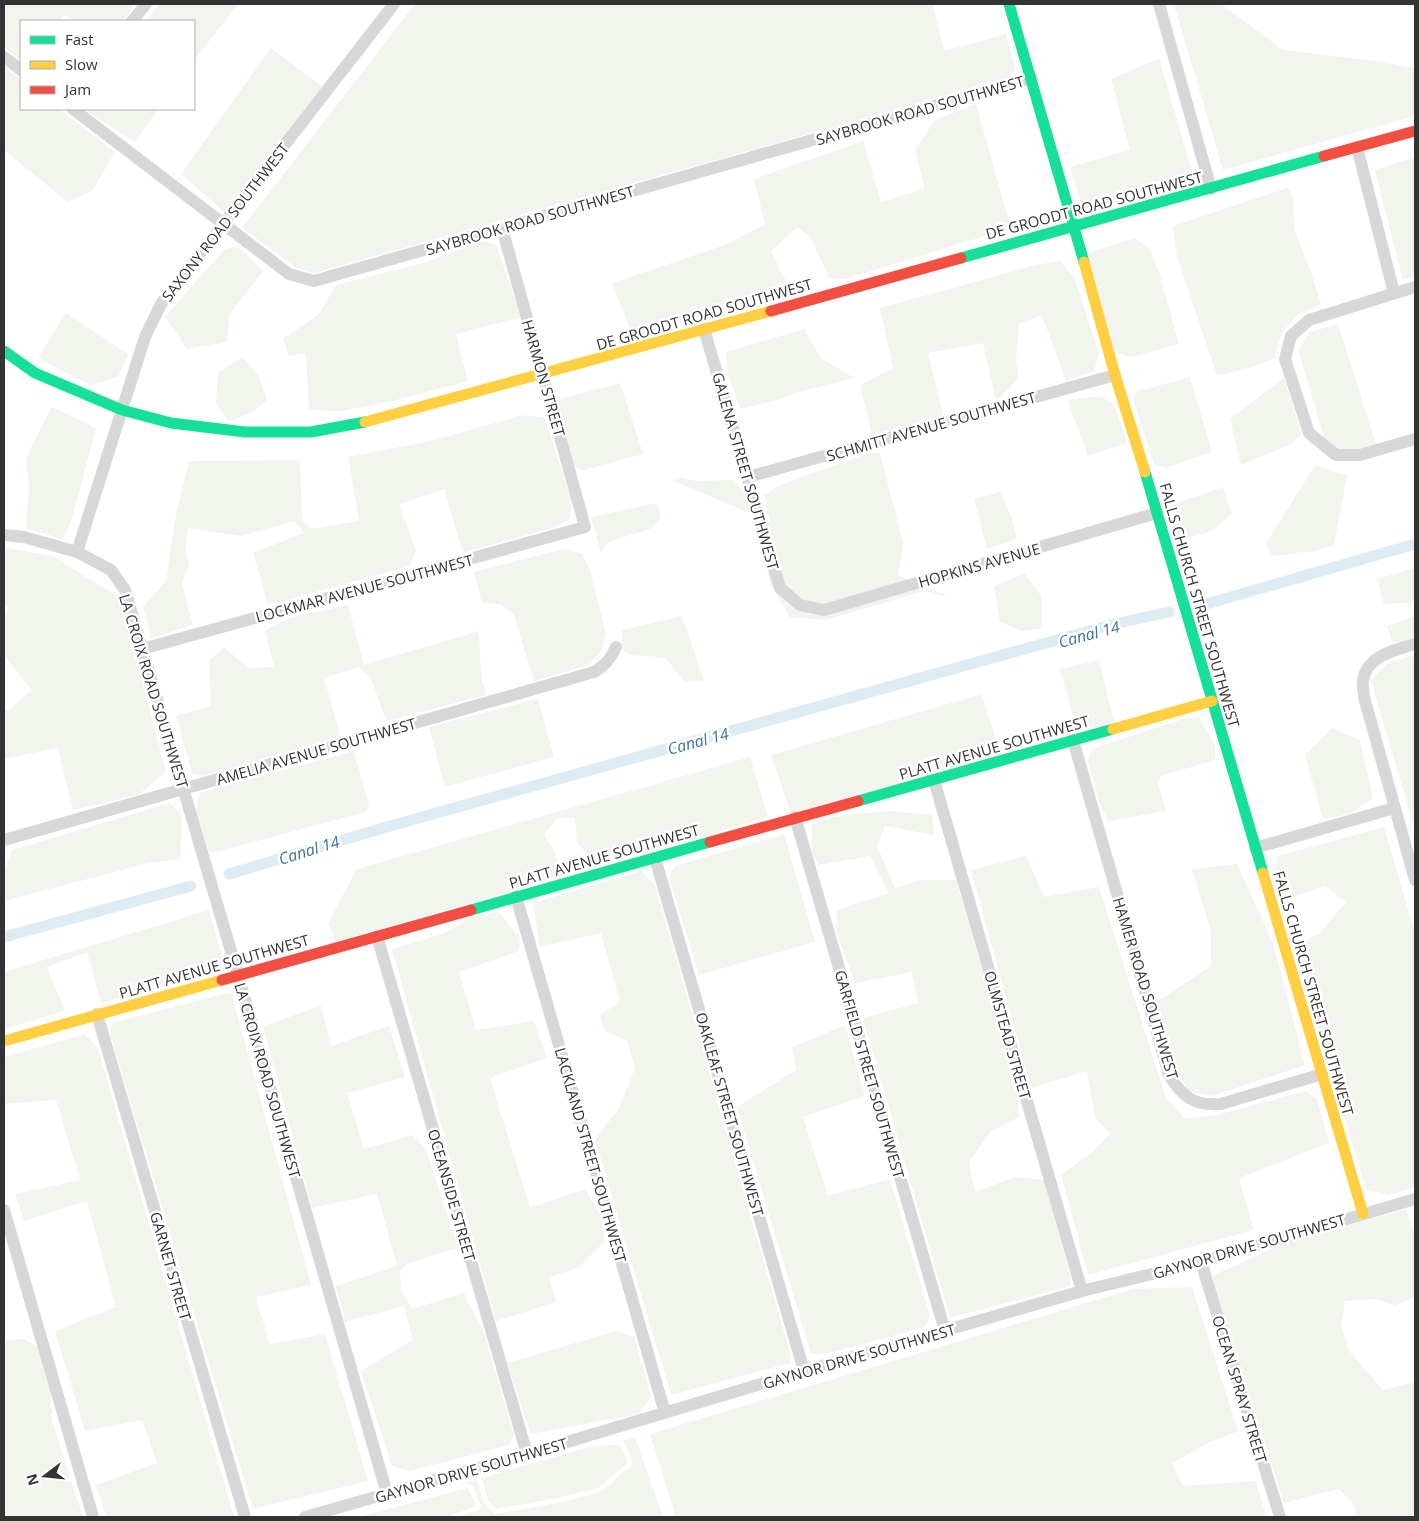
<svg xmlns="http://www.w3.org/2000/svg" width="1419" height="1521" font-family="'Open Sans',sans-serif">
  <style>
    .green { fill: #f1f5ed }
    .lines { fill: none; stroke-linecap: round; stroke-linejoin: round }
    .canal { stroke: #ddebf3; stroke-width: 11 }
    .street { stroke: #d7d7d7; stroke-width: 12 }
    .fast { stroke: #16e098; stroke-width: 11 }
    .slow { stroke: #ffcf43; stroke-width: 11 }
    .jam { stroke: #f24e42; stroke-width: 11 }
    .labels { text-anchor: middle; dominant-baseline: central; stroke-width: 5; stroke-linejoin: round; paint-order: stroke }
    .street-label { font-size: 15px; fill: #333; stroke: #fff }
    .water-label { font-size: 16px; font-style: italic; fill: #3f7597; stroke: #fff }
  </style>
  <rect width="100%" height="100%" fill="#fff"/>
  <!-- green -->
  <g class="green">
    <path d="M4,4H134L130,12L122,21H74L65,15L59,21H21V61L4,47Z"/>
    <path d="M160,4H238L194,60V21H146Z"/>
    <path d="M415,4H939L933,6L944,51L1006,34L1015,68L1010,77L315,273L295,267L242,228Z"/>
    <path d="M1174,4H1221L1283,50L1376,61L1415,68V116L1223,170Z"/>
    <path d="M271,48L322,86L234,202L224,212L181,174Z"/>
    <path d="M1159,58L1194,178L1083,208L1070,167L1130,150L1111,79Z"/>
    <path d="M4,66L21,79V109H59L115,152L92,191L68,202L4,150Z"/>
    <path d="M976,104L1011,228L845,279L829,278L811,238L797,227L771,251L790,289L633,337L612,283L728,244L765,224L754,179L863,141L881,202L925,189L915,150L935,120Z"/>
    <path d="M87,109H158L135,142L88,112Z"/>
    <path d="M1415,157V276L1403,280L1375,170Z"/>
    <path d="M1287,188L1293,195L1294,229L1310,269L1321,304L1296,316L1281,334L1275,358L1253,367L1217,376L1177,257L1173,226Z"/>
    <path d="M1135,238L1150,250L1160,275L1179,344L1131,357L1115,352L1088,253Z"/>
    <path d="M482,241L496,244L521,317L456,334L468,381L392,401L341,411L309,410L306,353L289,356L283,339L319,314L336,285L424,263Z"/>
    <path d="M237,246L263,271L229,315L227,342L187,349L165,317L224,250Z"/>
    <path d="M1060,261L1074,277L1099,353L1094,371L1066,381L1042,315L1019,324L1016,359L1019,378L996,401L983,343L928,353L943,415L872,435L860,385L893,368L880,308L1036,265Z"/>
    <path d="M66,313L128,354L118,377L90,385L38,358Z"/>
    <path d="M1338,324L1376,444L1351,451L1333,448L1324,437L1298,349L1310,332Z"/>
    <path d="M804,329L821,358L854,378L799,392L778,400L740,409L728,374L726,352Z"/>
    <path d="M243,357L258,375L267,400L252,412L229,422L216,403L218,373Z"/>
    <path d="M1190,377L1212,452L1166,468L1154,464L1134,401L1135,392Z"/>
    <path d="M1284,378L1302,434L1292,444L1241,465L1230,419Z"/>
    <path d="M620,383L643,454L584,470L574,467L557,402L564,398Z"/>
    <path d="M1100,396L1114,404L1127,443L1088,456L1067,400Z"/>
    <path d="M52,407L96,428L71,522L62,539L26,528L29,490L26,457Z"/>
    <path d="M523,415L545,418L572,503L570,519L555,527L463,553L444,489L399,504L416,550L410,566L268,605L253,553L304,533L294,521L241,536L188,528L185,548L189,563L182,584L193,625L151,638L143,607L166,581L176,515L189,461L300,460L302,520L311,529L359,521L348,457L431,441Z"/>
    <path d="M869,453H880L903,543L898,575L949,597L924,591L826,620L790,617L771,585L752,514L671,480L681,478L698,481L734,480L748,499L752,514L770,522L764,495L780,485Z"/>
    <path d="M1315,465L1331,471L1347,475L1334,545L1316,551L1272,556L1266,544Z"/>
    <path d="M1223,487L1232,514L1210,532L1176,541L1166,507Z"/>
    <path d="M1000,492L1011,516L1017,539L987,549L974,499Z"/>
    <path d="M657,503L661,518L650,529L608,542L601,553L591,517Z"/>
    <path d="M8,548L52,556L120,598L166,771L138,795L73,810L58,748L4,759V710L8,711L32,690L4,655V620L8,608L4,604V551Z"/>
    <path d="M563,549L582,554L589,568L606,633L602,650L589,665L534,681L514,615L500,604L482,603L474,572Z"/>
    <path d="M1415,568V602L1384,604L1377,579Z"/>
    <path d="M1024,573L1042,597V628L1022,631L1000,622L994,587Z"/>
    <path d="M348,605L364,665L479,631L481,678L486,695L386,721L371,678L359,667L324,678L340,734L333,739L203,776L192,773L176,716L211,706L209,661L224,647L248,668L274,667L265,631L286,619Z"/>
    <path d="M682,616L704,681H683L666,658L631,655L622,649V630Z"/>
    <path d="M1415,616V638L1393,643L1387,626Z"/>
    <path d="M1415,655V831L1371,680L1388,663Z"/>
    <path d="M1099,660L1114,722L1077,731L1060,669Z"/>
    <path d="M982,694L1001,757L791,813L771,755Z"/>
    <path d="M538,699L554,757L445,787L429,727Z"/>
    <path d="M1200,718L1215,746V760L1161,776L1158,784L1166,811L1109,821L1101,807L1088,761L1092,749L1183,719Z"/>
    <path d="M1332,728L1360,740L1373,798L1349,814L1323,819L1305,755Z"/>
    <path d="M354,751L369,805L366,812L219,851L209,852L196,810L200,793Z"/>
    <path d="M750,757L768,817L638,856H589L577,842L575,818H557L544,835L555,852L562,876L335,942L328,923L357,869Z"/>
    <path d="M170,803L180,813L182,822L180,859L145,864L4,901V871L12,850Z"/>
    <path d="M888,811L932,815L934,835L885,826L877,846L895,888L921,880H956L1018,1094L1019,1117L990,1132L969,1162L975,1192L1015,1177L1044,1180L1071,1279L1070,1286L950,1318L863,1018L918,1003L912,972L855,983L836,931L837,910L888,893L870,856L819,865L812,854V825L833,817Z"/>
    <path d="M1384,827L1415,933V1187L1388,1195L1366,1189L1292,945L1320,933L1346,902L1325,886L1280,902L1272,880L1278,856Z"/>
    <path d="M784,834L815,942L699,975L669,877L675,866Z"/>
    <path d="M1026,856L1044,897L1099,887L1166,1098L1185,1119L1217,1115L1306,1091L1317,1100L1329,1143L1239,1178L1254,1230L1088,1275L1061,1175L1091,1153L1110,1134L1095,1117L1087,1071L1031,1088L971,870Z"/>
    <path d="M1237,864L1273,943L1305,1065L1212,1096L1188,1091L1174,1063L1158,1001L1211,966V932L1192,869Z"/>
    <path d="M641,871L655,885L790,1353V1363L671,1395L595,1139L618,1110L635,1068L627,1041L604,1031L600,1015L620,1002L601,933L540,947L533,903Z"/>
    <path d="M209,910L224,964L209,974L101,1003L87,952L47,967L65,1011L4,1029V972Z"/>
    <path d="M499,912L520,938L519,951L459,972L476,1030L534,1021L547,1058L490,1078L530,1208L585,1189L601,1216L605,1241L578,1268L549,1277L556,1302L496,1321L392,949L445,933L469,918Z"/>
    <path d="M231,992L311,1285L256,1297L270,1344L325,1334L368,1481L253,1509L110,1034L112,1023Z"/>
    <path d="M321,1006L331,1046L389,1026L405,1077L347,1093L364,1149L413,1135L426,1150L458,1248L406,1264L400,1271L401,1290L412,1309L464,1293L484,1333L514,1435L509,1445L410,1471L392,1466L361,1371L413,1340L404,1306L345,1322L336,1286L397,1266L377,1194L312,1208L263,1026Z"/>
    <path d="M845,1025L865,1096L803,1117L828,1196L890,1179L930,1316L925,1327L830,1353L811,1354L737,1107L796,1070L792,1047Z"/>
    <path d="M85,1034L98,1049L234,1517H106L96,1485L157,1463L142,1420L85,1431L55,1331L116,1307L87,1201L24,1221L15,1194L80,1180L56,1100L4,1104V1057Z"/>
    <path d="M1406,1209L1415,1236V1297L1395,1306L1376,1299L1345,1301L1341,1326L1350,1352L1383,1390L1415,1382V1517H1353L1356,1516L1353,1503L1339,1489L1284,1503L1212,1276L1280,1245Z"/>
    <path d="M1192,1287L1238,1431L1208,1443L1172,1463L1183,1486L1256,1481L1266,1517H676L650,1434L1133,1289Z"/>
    <path d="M616,1331L634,1337L651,1397L638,1414L531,1434L507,1363Z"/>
    <path d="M24,1339L39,1348L51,1391L52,1421L83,1517H4V1341Z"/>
    <path d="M635,1437L663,1517H460L478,1510L481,1506L473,1486L467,1483L340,1517L477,1480L483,1501L495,1514L558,1503L601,1492L633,1464L625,1443L622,1441Z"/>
    <path d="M620,1445L628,1463L598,1488L557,1498L496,1509L488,1500L482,1478L593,1446Z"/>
    <path d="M468,1488L476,1506L447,1517H358Z"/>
  </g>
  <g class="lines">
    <!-- canal -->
    <g class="canal">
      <path d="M1203,605L1415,544"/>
      <path d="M229,874L383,828L1114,624L1169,612"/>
      <path d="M4,937L191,886"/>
    </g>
    <!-- street -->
    <g class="street">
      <path d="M1159,4L1211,189"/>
      <path d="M132,21L146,4"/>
      <path d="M4,57L21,70"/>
      <path d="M73,109L289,274L314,281L1032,78"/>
      <path d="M1357,147L1394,293"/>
      <path d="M1415,287L1309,320L1291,336L1285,359L1309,433L1336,455H1360L1415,439"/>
      <path d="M704,329L780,588L800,605L824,610L1157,513"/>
      <path d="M748,477L1115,375"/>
      <path d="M4,535L24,537L77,552L111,570L125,590L238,975L387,1494"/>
      <path d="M77,552L145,337L161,304L394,4"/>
      <path d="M1415,644C1395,650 1366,656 1363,681C1362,686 1364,692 1364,697L1415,880"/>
      <path d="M142,649L585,527L502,228"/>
      <path d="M1073,740L1169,1075C1183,1098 1195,1106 1221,1104L1322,1074"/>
      <path d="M934,780L1082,1291"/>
      <path d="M795,817L945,1331"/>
      <path d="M4,840L594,672C605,666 611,659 616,647"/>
      <path d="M1255,848L1394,808"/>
      <path d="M655,858L804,1371"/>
      <path d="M516,896L665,1413"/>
      <path d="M377,936L527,1454"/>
      <path d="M97,1014L245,1517"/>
      <path d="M4,1210L93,1517"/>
      <path d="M1201,1262L1280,1517"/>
      <path d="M305,1517L527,1454L804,1371L1082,1291L1201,1262L1415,1199"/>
    </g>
    <!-- fast -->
    <g class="fast">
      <path d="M1009,4L1084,262"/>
      <path d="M961,258L1324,156"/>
      <path d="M4,351L35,373L122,410L171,423L245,432H311L365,422"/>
      <path d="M1145,472L1263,873"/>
      <path d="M858,801L1113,729"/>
      <path d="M471,910L710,842"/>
    </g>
    <!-- slow -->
    <g class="slow">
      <path d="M1084,262L1115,375L1145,472"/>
      <path d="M365,422L771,311"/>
      <path d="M1113,729L1212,701"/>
      <path d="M1263,873L1363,1214"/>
      <path d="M4,1041L222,980"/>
    </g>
    <!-- jam -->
    <g class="jam">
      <path d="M1324,156L1415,131"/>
      <path d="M771,311L961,258"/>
      <path d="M710,842L858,801"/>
      <path d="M222,980L471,910"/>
    </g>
  </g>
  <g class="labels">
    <!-- street labels -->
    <g class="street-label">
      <text transform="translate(920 110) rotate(-16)">SAYBROOK ROAD SOUTHWEST</text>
      <text transform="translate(1094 205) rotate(-15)">DE GROODT ROAD SOUTHWEST</text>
      <text transform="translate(530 220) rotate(-16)">SAYBROOK ROAD SOUTHWEST</text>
      <text transform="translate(225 222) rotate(-52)">SAXONY ROAD SOUTHWEST</text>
      <text transform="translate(704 314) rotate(-16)">DE GROODT ROAD SOUTHWEST</text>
      <text transform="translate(544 378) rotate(74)">HARMON STREET</text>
      <text transform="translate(931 426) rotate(-16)">SCHMITT AVENUE SOUTHWEST</text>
      <text transform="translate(746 471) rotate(74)">GALENA STREET SOUTHWEST</text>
      <text transform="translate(979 565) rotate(-16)">HOPKINS AVENUE</text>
      <text transform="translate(364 588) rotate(-15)">LOCKMAR AVENUE SOUTHWEST</text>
      <text transform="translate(1200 605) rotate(74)">FALLS CHURCH STREET SOUTHWEST</text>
      <text transform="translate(154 691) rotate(73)">LA CROIX ROAD SOUTHWEST</text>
      <text transform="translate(994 747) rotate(-16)">PLATT AVENUE SOUTHWEST</text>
      <text transform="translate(316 751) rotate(-16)">AMELIA AVENUE SOUTHWEST</text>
      <text transform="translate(604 856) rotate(-16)">PLATT AVENUE SOUTHWEST</text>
      <text transform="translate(214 966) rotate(-16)">PLATT AVENUE SOUTHWEST</text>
      <text transform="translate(1146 988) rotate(73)">HAMER ROAD SOUTHWEST</text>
      <text transform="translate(1314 993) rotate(74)">FALLS CHURCH STREET SOUTHWEST</text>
      <text transform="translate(1008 1035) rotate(74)">OLMSTEAD STREET</text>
      <text transform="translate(870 1074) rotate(74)">GARFIELD STREET SOUTHWEST</text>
      <text transform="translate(268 1080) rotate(74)">LA CROIX ROAD SOUTHWEST</text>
      <text transform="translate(730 1114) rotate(74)">OAKLEAF STREET SOUTHWEST</text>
      <text transform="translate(591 1155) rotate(74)">LACKLAND STREET SOUTHWEST</text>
      <text transform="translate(452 1195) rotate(74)">OCEANSIDE STREET</text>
      <text transform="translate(1249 1246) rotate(-16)">GAYNOR DRIVE SOUTHWEST</text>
      <text transform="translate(171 1266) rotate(74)">GARNET STREET</text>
      <text transform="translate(859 1356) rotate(-16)">GAYNOR DRIVE SOUTHWEST</text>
      <text transform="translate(1240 1389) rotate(73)">OCEAN SPRAY STREET</text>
      <text transform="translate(471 1470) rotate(-16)">GAYNOR DRIVE SOUTHWEST</text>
    </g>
    <!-- water labels -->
    <g class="water-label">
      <text transform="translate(1089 634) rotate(-15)">Canal 14</text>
      <text transform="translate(698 741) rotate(-15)">Canal 14</text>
      <text transform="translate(309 850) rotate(-17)">Canal 14</text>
    </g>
  </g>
  <!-- border -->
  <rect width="1419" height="1521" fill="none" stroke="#333333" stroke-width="10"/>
  <!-- legend -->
  <rect x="20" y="20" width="175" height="90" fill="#ffffff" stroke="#adadad"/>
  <rect x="30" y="36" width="25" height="8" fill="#16e098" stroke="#adadad"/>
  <text x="65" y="45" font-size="15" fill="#333333">Fast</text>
  <rect x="30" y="61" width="25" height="8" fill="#ffcf43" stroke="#adadad"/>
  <text x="65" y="70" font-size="15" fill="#333333">Slow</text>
  <rect x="30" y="86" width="25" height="8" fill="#f24e42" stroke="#adadad"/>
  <text x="65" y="95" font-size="15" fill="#333333">Jam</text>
  <!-- north arrow -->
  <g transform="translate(45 1476) rotate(254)" stroke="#ffffff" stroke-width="4" paint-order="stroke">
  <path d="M0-4L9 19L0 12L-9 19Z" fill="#333333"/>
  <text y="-8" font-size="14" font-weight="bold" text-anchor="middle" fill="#333333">N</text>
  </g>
</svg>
